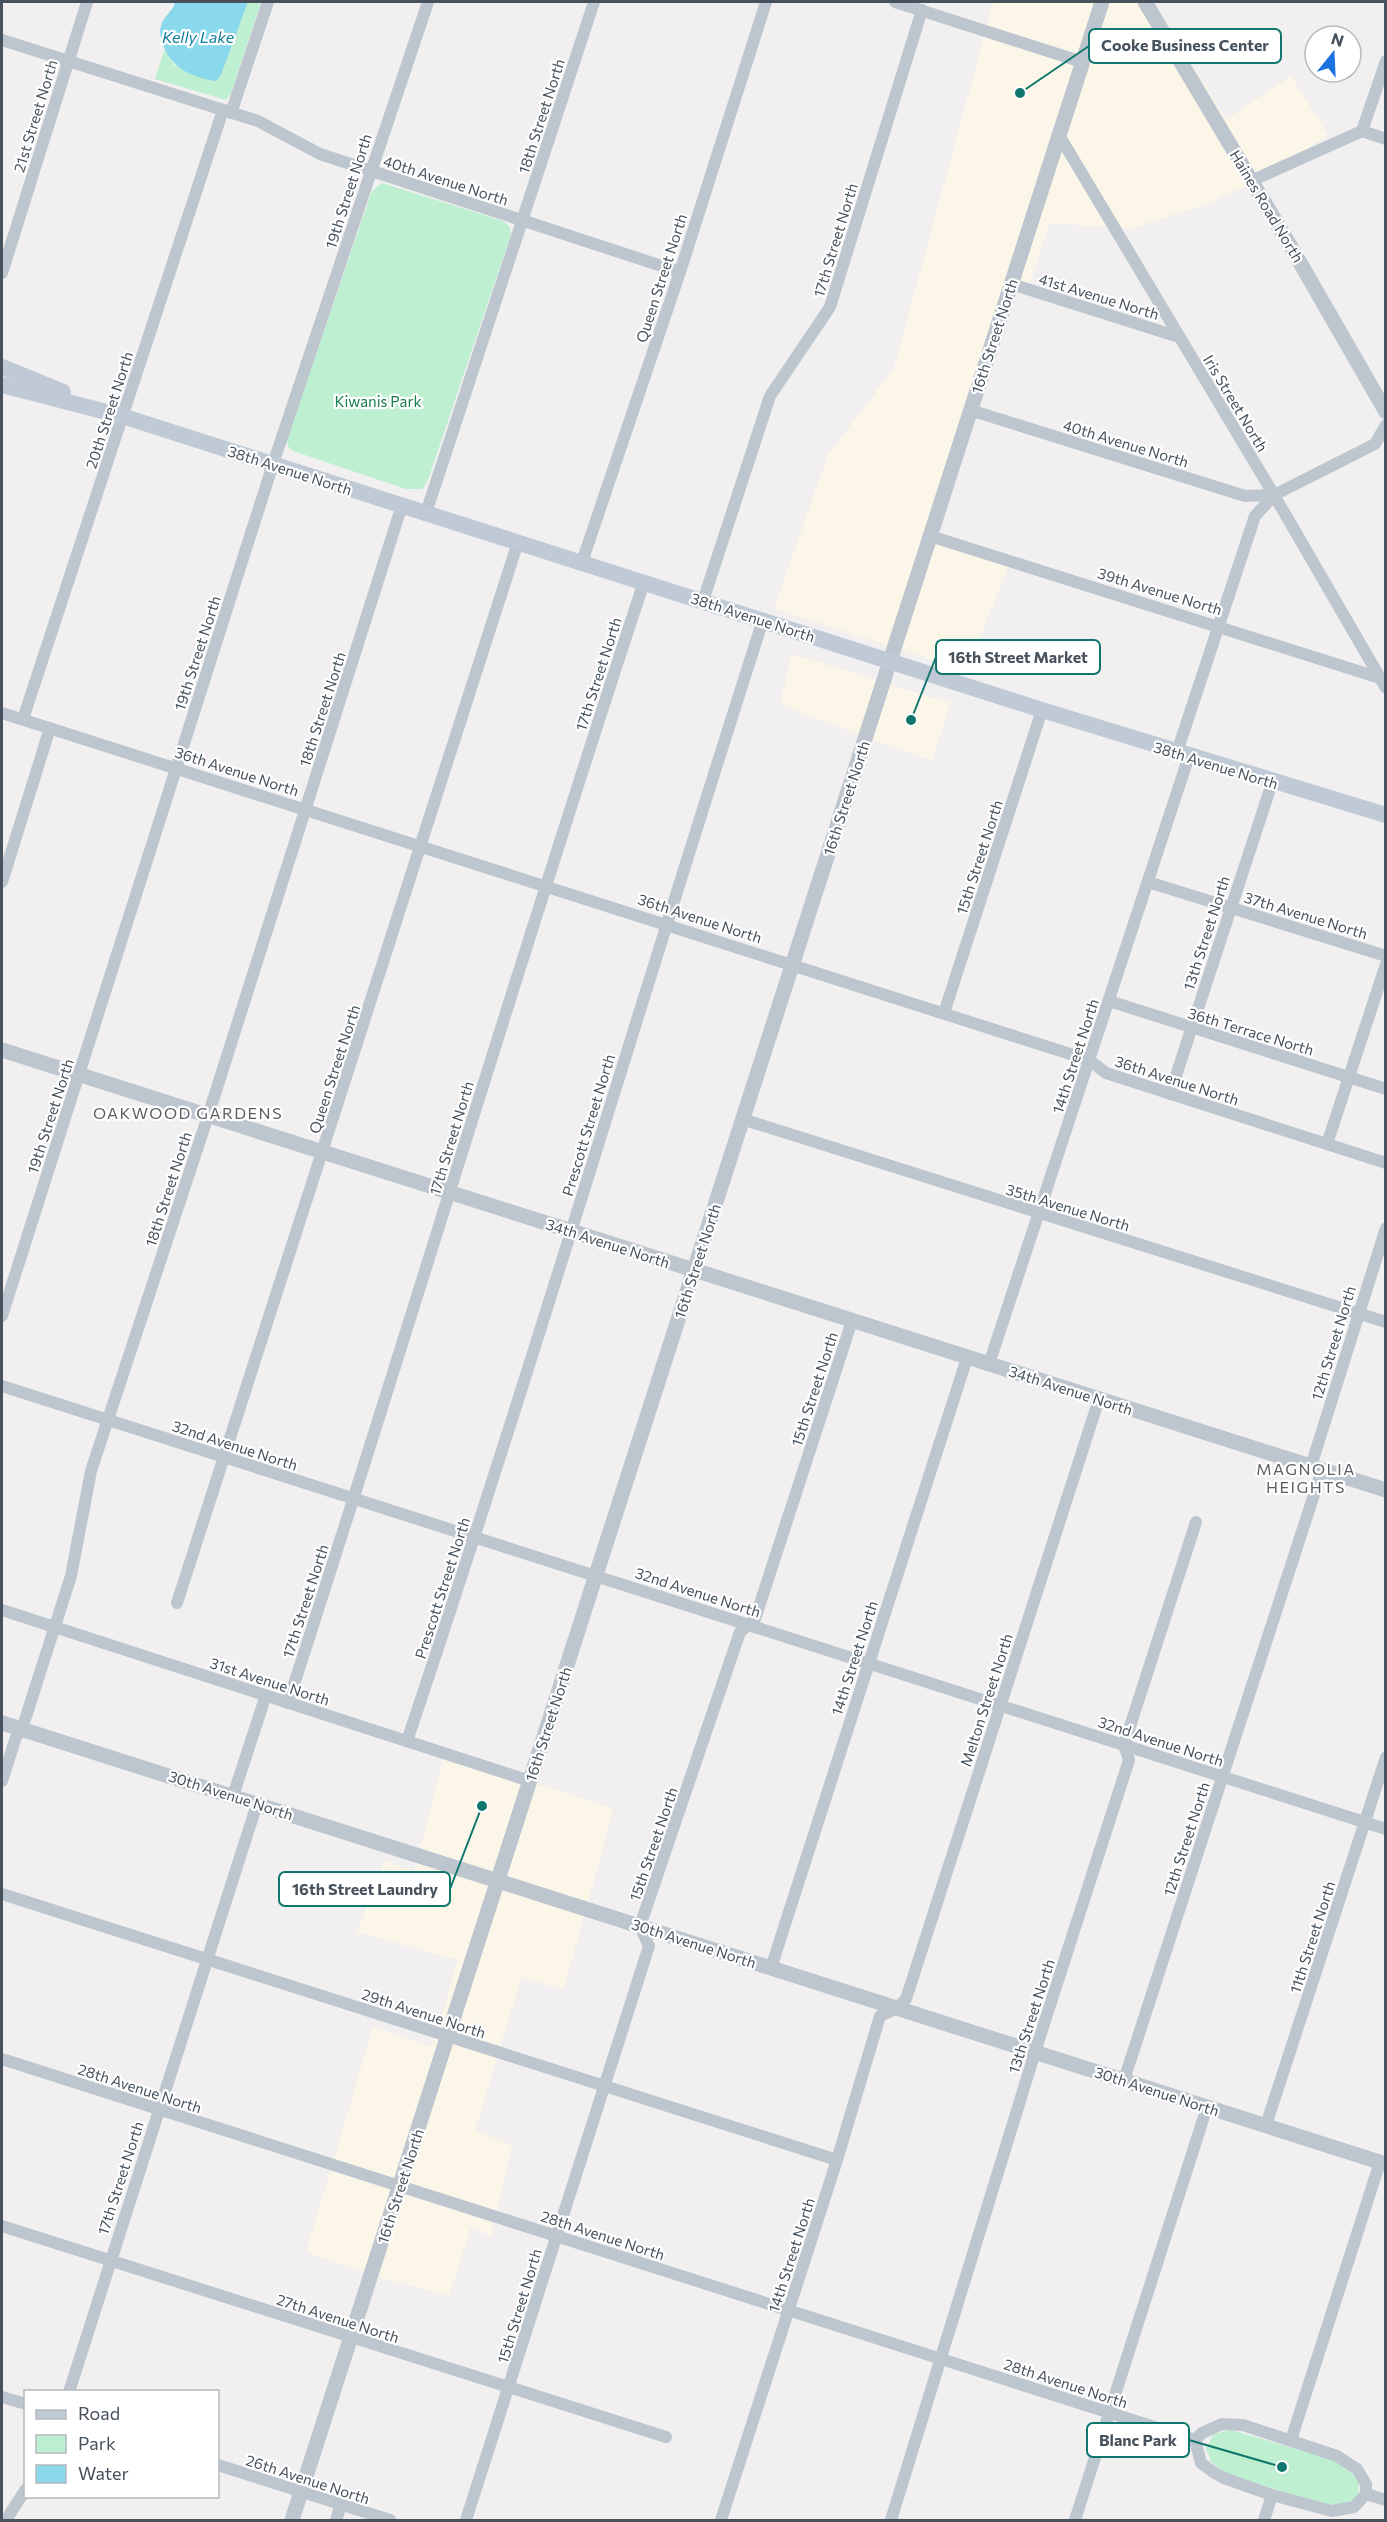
<svg xmlns="http://www.w3.org/2000/svg" width="1387" height="2522" font-family="Commissioner,sans-serif">
  <style>
    .commercial { fill: #fcf6e8 }
    .green { fill: #bdefd0 }
    .water { fill: #8ad8eb }
    .lines { fill: none; stroke-linecap: round; stroke-linejoin: round }
    .minor { stroke: #bdc6ce; stroke-width: 12 }
    .tertiary { stroke: #bdc6ce; stroke-width: 15 }
    .secondary { stroke: #bfcad6; stroke-width: 16 }
    .labels { text-anchor: middle; dominant-baseline: central; stroke-width: 4.5; stroke-linejoin: round; paint-order: stroke }
    .street-label { font-size: 15px; fill: #47525c; stroke: #fff }
    .park-label { font-size: 15px; fill: #177d4a; stroke: #fff }
    .water-label { font-size: 16px; font-style: italic; fill: #0d7d9a; stroke: #fff }
    .neighbourhood-label { font-size: 16px; letter-spacing: 1.5px; fill: #5b5f64; stroke: #fff }
    .leader { fill: none; stroke: #0f766e; stroke-width: 2 }
    .callout-dot { fill: #0f766e; stroke: #fff; stroke-width: 2 }
    .callout { fill: #fff; stroke: #0f766e; stroke-width: 2 }
    .callout-label { font-size: 16px; text-anchor: middle; font-weight: bold; fill: #47525c }
  </style>
  <rect width="100%" height="100%" fill="#f1efef"/>
  <!-- commercial -->
  <g class="commercial">
    <path d="M993,2H1096L1079,54L987,25Z"/>
    <path d="M1108,2H1139L1247,186L1209,203L1130,229L1121,228L1065,134Z"/>
    <path d="M1168,27L1226,119L1291,76L1328,135L1302,152L1254,174Z"/>
    <path d="M984,37L1075,66L1051,134L1053,136L889,646L774,608L828,455L894,368Z"/>
    <path d="M1060,149L1107,227L1050,223L1030,284L1018,280Z"/>
    <path d="M934,543L1009,566L966,671L899,649Z"/>
    <path d="M792,654L878,680L860,735L780,704Z"/>
    <path d="M888,684L950,703L932,761L870,739Z"/>
    <path d="M443,1759L523,1785L495,1873L420,1849Z"/>
    <path d="M535,1783L613,1809L588,1903L505,1876Z"/>
    <path d="M385,1861L414,1871L417,1861L491,1885L445,2029L438,2027L458,1960L357,1932Z"/>
    <path d="M501,1888L584,1915L564,1990L522,1977L500,2046L455,2032Z"/>
    <path d="M373,2026L431,2047L434,2038L441,2040L396,2179L334,2159Z"/>
    <path d="M451,2044L497,2058L475,2130L512,2145L497,2211L407,2182Z"/>
    <path d="M330,2171L392,2190L366,2273L306,2252Z"/>
    <path d="M403,2194L494,2223L491,2236L471,2227L449,2296L376,2276Z"/>
  </g>
  <!-- green -->
  <g class="green">
    <path d="M248,2H261L231,93L226,100L155,79L165,48L174,65L221,75Z"/>
    <path d="M382,183L503,221L510,227L511,234L428,480L422,489H406L293,451L288,446L287,439L372,191Z"/>
    <path d="M1231,2430L1337,2461L1359,2480L1358,2496L1346,2504L1325,2505L1227,2474L1211,2462L1206,2448L1214,2434Z"/>
  </g>
  <!-- water -->
  <path class="water" d="M175,2H248L221,75L216,81C191,77 173,69 163,45C161,39 159,32 161,26C163,16 173,12 175,2Z"/>
  <g class="lines">
    <!-- minor -->
    <g class="minor">
      <path d="M895,2L1082,62"/>
      <path d="M2,40L258,121L320,154L680,272"/>
      <path d="M231,113L268,2"/>
      <path d="M1362,131L1386,139"/>
      <path d="M1059,135L1274,495L1386,688"/>
      <path d="M1251,181L1362,131L1386,61"/>
      <path d="M2,273L87,2"/>
      <path d="M1011,284L1179,337"/>
      <path d="M970,410L1245,496L1273,495"/>
      <path d="M426,513L594,2"/>
      <path d="M930,536L1380,678"/>
      <path d="M582,562L680,272L766,2"/>
      <path d="M703,601L770,396L830,307L922,10"/>
      <path d="M2,713L1089,1060L1106,1073L1386,1163"/>
      <path d="M23,719L223,110"/>
      <path d="M1177,752L1255,516L1274,495L1375,444L1386,425"/>
      <path d="M2,882L50,728"/>
      <path d="M1148,882L1386,956"/>
      <path d="M1109,1001L1386,1089"/>
      <path d="M944,1013L1042,710"/>
      <path d="M1170,1094L1272,783"/>
      <path d="M742,1119L1386,1322"/>
      <path d="M1327,1144L1386,964"/>
      <path d="M2,1316L273,464L428,2"/>
      <path d="M989,1364L1189,756"/>
      <path d="M2,1386L1386,1829"/>
      <path d="M1311,1466L1386,1228"/>
      <path d="M177,1603L518,542"/>
      <path d="M2,1610L530,1781"/>
      <path d="M288,1703C409,1330 521,954 644,582"/>
      <path d="M407,1741C532,1369 643,993 763,620"/>
      <path d="M2,1781L16,1737L22,1729L71,1576L91,1471L208,1116L402,505"/>
      <path d="M233,1796L266,1695"/>
      <path d="M2,1894L837,2160"/>
      <path d="M771,1968L967,1358"/>
      <path d="M2,2059L1195,2440"/>
      <path d="M1124,2080L1322,1470"/>
      <path d="M1266,2125L1386,1757"/>
      <path d="M2,2226L666,2437"/>
      <path d="M69,2392L257,1804"/>
      <path d="M2,2397L26,2404"/>
      <path d="M1222,2424L1243,2425L1337,2456L1357,2469L1366,2484V2494L1354,2507L1332,2511L1272,2495L1224,2478L1213,2472L1201,2463L1195,2440L1202,2433Z"/>
      <path d="M1291,2440L1380,2162"/>
      <path d="M218,2465L390,2520"/>
      <path d="M1366,2494L1386,2500"/>
      <path d="M6,2520L26,2489"/>
      <path d="M336,2520L341,2505"/>
      <path d="M466,2520L649,1946L640,1926L740,1632L755,1619L852,1321"/>
      <path d="M721,2520L837,2160L880,2016L897,2008L906,1999L1099,1399"/>
      <path d="M891,2520L1035,2052L1129,1760L1124,1745L1196,1522"/>
      <path d="M1075,2520L1207,2107"/>
      <path d="M1264,2520L1272,2495"/>
    </g>
    <!-- tertiary -->
    <g class="tertiary">
      <path d="M1145,2L1291,247L1386,412"/>
      <path d="M2,1050L1386,1490"/>
      <path d="M2,1723L1386,2164"/>
      <path d="M292,2520L1102,2"/>
    </g>
    <!-- secondary -->
    <g class="secondary">
      <path d="M2,367L63,392"/>
      <path d="M2,385L122,416L1042,710L1386,815"/>
    </g>
  </g>
  <g class="labels">
    <!-- street labels -->
    <g class="street-label">
      <text transform="translate(35 116) rotate(-73)">21st Street North</text>
      <text transform="translate(541 116) rotate(-72)">18th Street North</text>
      <text transform="translate(446 180) rotate(18)">40th Avenue North</text>
      <text transform="translate(348 191) rotate(-72)">19th Street North</text>
      <text transform="translate(1267 206) rotate(59)">Haines Road North</text>
      <text transform="translate(835 240) rotate(-73)">17th Street North</text>
      <text transform="translate(661 278) rotate(-72)">Queen Street North</text>
      <text transform="translate(1099 296) rotate(17)">41st Avenue North</text>
      <text transform="translate(994 336) rotate(-72)">16th Street North</text>
      <text transform="translate(1236 403) rotate(59)">Iris Street North</text>
      <text transform="translate(109 410) rotate(-72)">20th Street North</text>
      <text transform="translate(1126 443) rotate(17)">40th Avenue North</text>
      <text transform="translate(290 470) rotate(18)">38th Avenue North</text>
      <text transform="translate(1160 591) rotate(17)">39th Avenue North</text>
      <text transform="translate(753 617) rotate(18)">38th Avenue North</text>
      <text transform="translate(197 653) rotate(-72)">19th Street North</text>
      <text transform="translate(598 674) rotate(-72)">17th Street North</text>
      <text transform="translate(322 709) rotate(-72)">18th Street North</text>
      <text transform="translate(1216 765) rotate(17)">38th Avenue North</text>
      <text transform="translate(237 771) rotate(18)">36th Avenue North</text>
      <text transform="translate(846 798) rotate(-72)">16th Street North</text>
      <text transform="translate(979 857) rotate(-72)">15th Street North</text>
      <text transform="translate(1306 915) rotate(17)">37th Avenue North</text>
      <text transform="translate(700 918) rotate(18)">36th Avenue North</text>
      <text transform="translate(1206 933) rotate(-72)">13th Street North</text>
      <text transform="translate(1251 1031) rotate(17)">36th Terrace North</text>
      <text transform="translate(1075 1056) rotate(-72)">14th Street North</text>
      <text transform="translate(334 1069) rotate(-72)">Queen Street North</text>
      <text transform="translate(1177 1080) rotate(18)">36th Avenue North</text>
      <text transform="translate(50 1116) rotate(-72)">19th Street North</text>
      <text transform="translate(588 1125) rotate(-73)">Prescott Street North</text>
      <text transform="translate(451 1138) rotate(-73)">17th Street North</text>
      <text transform="translate(168 1189) rotate(-72)">18th Street North</text>
      <text transform="translate(1068 1207) rotate(17)">35th Avenue North</text>
      <text transform="translate(608 1243) rotate(18)">34th Avenue North</text>
      <text transform="translate(697 1261) rotate(-72)">16th Street North</text>
      <text transform="translate(1333 1343) rotate(-73)">12th Street North</text>
      <text transform="translate(814 1389) rotate(-72)">15th Street North</text>
      <text transform="translate(1071 1390) rotate(18)">34th Avenue North</text>
      <text transform="translate(235 1445) rotate(18)">32nd Avenue North</text>
      <text transform="translate(442 1588) rotate(-72)">Prescott Street North</text>
      <text transform="translate(698 1592) rotate(18)">32nd Avenue North</text>
      <text transform="translate(305 1601) rotate(-72)">17th Street North</text>
      <text transform="translate(854 1658) rotate(-72)">14th Street North</text>
      <text transform="translate(270 1681) rotate(18)">31st Avenue North</text>
      <text transform="translate(986 1700) rotate(-72)">Melton Street North</text>
      <text transform="translate(548 1724) rotate(-72)">16th Street North</text>
      <text transform="translate(1161 1741) rotate(18)">32nd Avenue North</text>
      <text transform="translate(231 1795) rotate(18)">30th Avenue North</text>
      <text transform="translate(1186 1839) rotate(-72)">12th Street North</text>
      <text transform="translate(653 1844) rotate(-71)">15th Street North</text>
      <text transform="translate(1312 1937) rotate(-72)">11th Street North</text>
      <text transform="translate(694 1943) rotate(18)">30th Avenue North</text>
      <text transform="translate(424 2013) rotate(18)">29th Avenue North</text>
      <text transform="translate(1031 2016) rotate(-72)">13th Street North</text>
      <text transform="translate(140 2088) rotate(18)">28th Avenue North</text>
      <text transform="translate(1157 2091) rotate(18)">30th Avenue North</text>
      <text transform="translate(120 2178) rotate(-72)">17th Street North</text>
      <text transform="translate(400 2186) rotate(-72)">16th Street North</text>
      <text transform="translate(603 2235) rotate(18)">28th Avenue North</text>
      <text transform="translate(791 2255) rotate(-72)">14th Street North</text>
      <text transform="translate(519 2306) rotate(-73)">15th Street North</text>
      <text transform="translate(338 2318) rotate(18)">27th Avenue North</text>
      <text transform="translate(1066 2383) rotate(18)">28th Avenue North</text>
      <text transform="translate(308 2479) rotate(18)">26th Avenue North</text>
    </g>
    <!-- park labels -->
    <g class="park-label">
      <text x="378" y="401">Kiwanis Park</text>
    </g>
    <!-- water labels -->
    <g class="water-label">
      <text x="198" y="36">Kelly Lake</text>
    </g>
    <!-- neighbourhood labels -->
    <g class="neighbourhood-label">
      <text x="188" y="1112">OAKWOOD GARDENS</text>
      <text x="1306" y="1468">MAGNOLIA<tspan x="1306" dy="18">HEIGHTS</tspan></text>
    </g>
  </g>
  <!-- callouts -->
  <path class="leader" d="M1020 93L1089 46M911 720L936 657M482 1806L450 1889M1282 2467L1189 2440"/>
  <g class="callout-dot">
    <circle cx="1020" cy="93" r="6"/>
    <circle cx="911" cy="720" r="6"/>
    <circle cx="482" cy="1806" r="6"/>
    <circle cx="1282" cy="2467" r="6"/>
  </g>
  <g class="callout">
    <rect x="1089" y="29" width="192" height="34" rx="6"/>
    <rect x="936" y="640" width="164" height="34" rx="6"/>
    <rect x="279" y="1872" width="171" height="34" rx="6"/>
    <rect x="1087" y="2423" width="102" height="34" rx="6"/>
  </g>
  <g class="callout-label">
    <text x="1185" y="51">Cooke Business Center</text>
    <text x="1018" y="663">16th Street Market</text>
    <text x="365" y="1895">16th Street Laundry</text>
    <text x="1138" y="2446">Blanc Park</text>
  </g>
  <!-- border -->
  <rect width="1387" height="2522" fill="none" stroke="#47525c" stroke-width="6"/>
  <!-- legend -->
  <rect x="24" y="2390" width="195" height="108" fill="#ffffff" stroke="#b5babe" stroke-width="1.5"/>
  <rect x="36" y="2410" width="30" height="9" fill="#bfcad6" stroke="#b5babe" stroke-width="1.5"/>
  <text x="78" y="2420" font-size="18" fill="#47525c">Road</text>
  <rect x="36" y="2435" width="30" height="18" fill="#bdefd0" stroke="#b5babe" stroke-width="1.5"/>
  <text x="78" y="2450" font-size="18" fill="#47525c">Park</text>
  <rect x="36" y="2465" width="30" height="18" fill="#8ad8eb" stroke="#b5babe" stroke-width="1.5"/>
  <text x="78" y="2480" font-size="18" fill="#47525c">Water</text>
  <!-- north arrow -->
  <g transform="translate(1333 54) rotate(18)"><circle r="28" fill="#ffffff" stroke="#b5babe" stroke-width="1.5"/>
  <path d="M0-4.5L10 22L0 15L-10 22Z" fill="#1a71e0"/>
  <text y="-9" font-size="16" font-weight="bold" text-anchor="middle" fill="#47525c">N</text>
  </g>
</svg>
